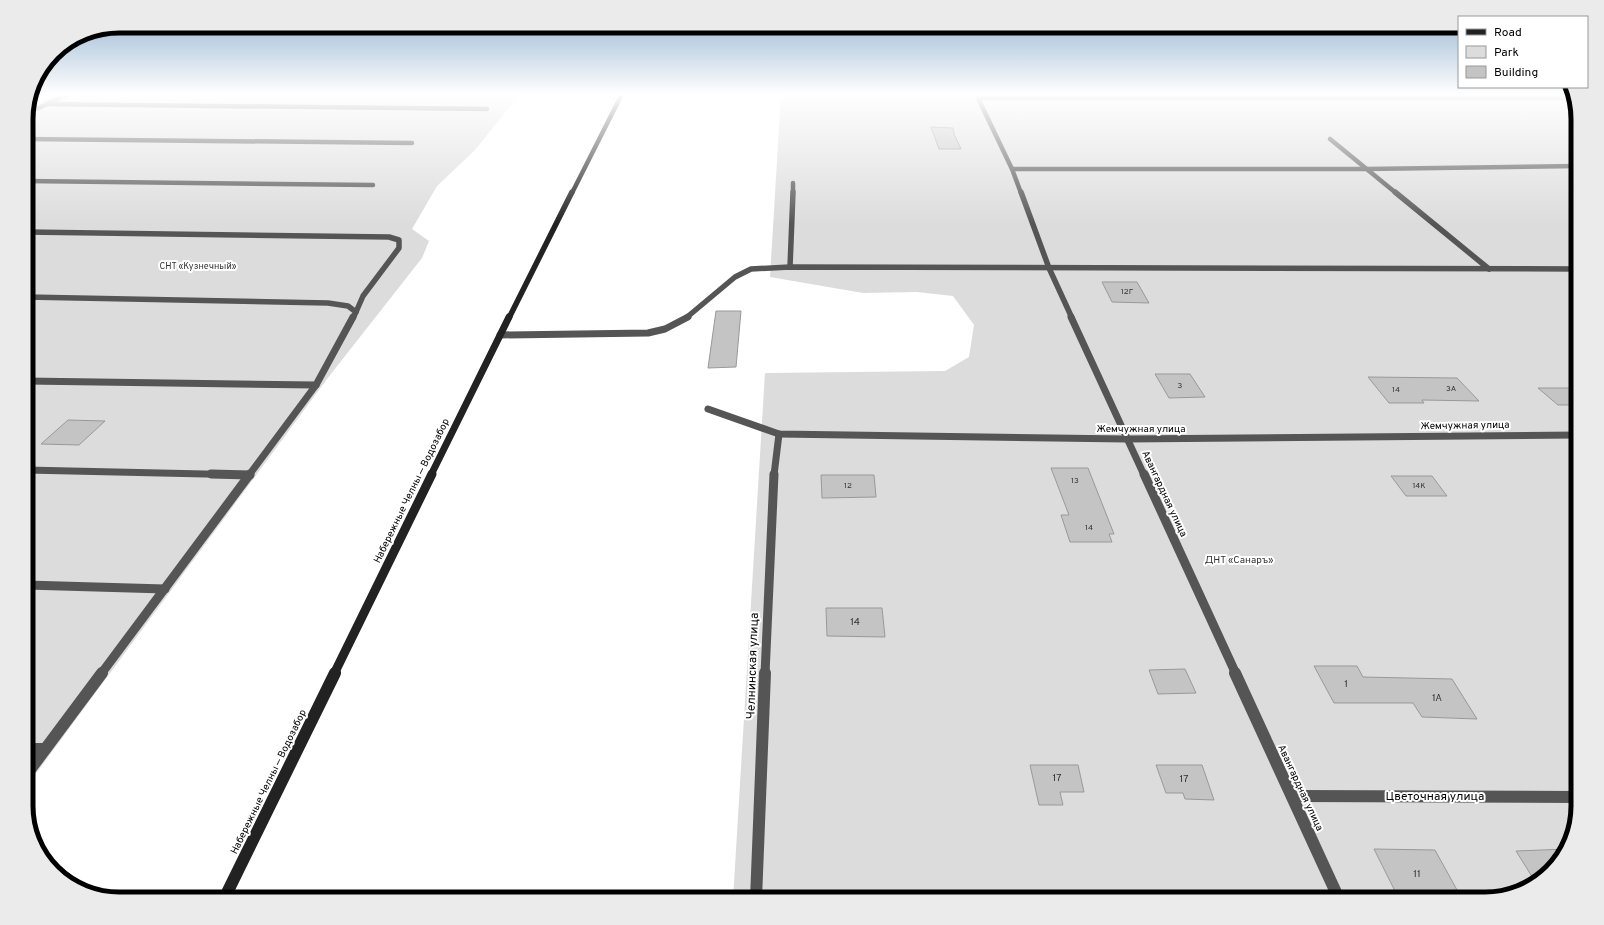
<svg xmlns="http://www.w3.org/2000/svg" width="1604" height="925" font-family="Overpass,sans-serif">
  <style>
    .green { fill: #dcdcdc }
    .building { fill: #c4c4c4; stroke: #999 }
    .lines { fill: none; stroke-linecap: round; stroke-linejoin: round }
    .lane-far4 { stroke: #555; stroke-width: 4.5 }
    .lane-far3 { stroke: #555; stroke-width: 5.5 }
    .lane-far2 { stroke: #555; stroke-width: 7 }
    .lane-far1 { stroke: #555; stroke-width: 9 }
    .lane { stroke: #555; stroke-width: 12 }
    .street-far4 { stroke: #555; stroke-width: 4.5 }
    .street-far3 { stroke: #555; stroke-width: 5.5 }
    .street-far2 { stroke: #555; stroke-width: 7 }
    .street-far1 { stroke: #555; stroke-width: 9 }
    .street { stroke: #555; stroke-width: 12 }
    .secondary-far4 { stroke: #222; stroke-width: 4.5 }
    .secondary-far3 { stroke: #222; stroke-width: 5.5 }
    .secondary-far2 { stroke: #222; stroke-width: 7 }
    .secondary-far1 { stroke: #222; stroke-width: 9 }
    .secondary { stroke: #222; stroke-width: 12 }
    .labels { text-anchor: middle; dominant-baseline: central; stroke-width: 4; stroke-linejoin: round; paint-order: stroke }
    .number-label { font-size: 8px; fill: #313131 }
    .far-park-label { font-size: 9px; fill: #333; stroke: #fff }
    .street-label { font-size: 10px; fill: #000; stroke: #fff }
    .park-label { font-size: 10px; fill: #333; stroke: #fff }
    .near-number-label { font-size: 10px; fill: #313131 }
    .near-street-label { font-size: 12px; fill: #000; stroke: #fff }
    .rim { fill: none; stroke: #000; stroke-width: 5 }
  </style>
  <rect width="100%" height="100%" fill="#fff"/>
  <!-- green -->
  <g class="green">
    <path d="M54,94H520L475,150L437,186L412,229L429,241L422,258L327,379L26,787V113L28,107Z"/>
    <path d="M781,94H1572L1578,113V806L1566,852L1532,886L1485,899H733L765,373L945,371L969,357L974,325L953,296L917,292L863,293L770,277Z"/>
  </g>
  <!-- building -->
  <g class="building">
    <path d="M931,127L953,128L954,134L961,149H939Z"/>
    <path d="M1102,282H1137L1149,303L1112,302Z"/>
    <path d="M716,311H741L736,367L708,368Z"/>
    <path d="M1155,374H1190L1205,397L1169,398Z"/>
    <path d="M1368,377L1457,378L1479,401L1422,400L1424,403H1389Z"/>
    <path d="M1538,388H1578V405H1558Z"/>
    <path d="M68,420L105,421L79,445L41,444Z"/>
    <path d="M1051,468H1088L1114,534H1109L1112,542H1070L1061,515H1069Z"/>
    <path d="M821,475H874L876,497L822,498Z"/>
    <path d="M1391,476H1432L1447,496H1406Z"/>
    <path d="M826,608H882L885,637L827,636Z"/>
    <path d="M1314,666H1357L1363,677L1452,679L1477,719L1422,717L1413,703H1334Z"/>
    <path d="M1185,669L1196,693L1158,694L1149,670Z"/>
    <path d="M1030,765H1078L1084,792H1060L1063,805H1039Z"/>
    <path d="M1156,765H1202L1214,800L1185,799L1183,793H1166Z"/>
    <path d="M1374,849L1435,850L1462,899H1399Z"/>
    <path d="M1567,849L1566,852L1536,883L1516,851Z"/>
  </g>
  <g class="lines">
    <!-- lane-far4 -->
    <g class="lane-far4">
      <path d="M46,104L487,109"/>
      <path d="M26,139L412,143"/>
      <path d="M1330,139L1396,193"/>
      <path d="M26,181L373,185"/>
      <path d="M793,193V183"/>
    </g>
    <!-- lane-far3 -->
    <g class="lane-far3">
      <path d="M1395,192L1489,269"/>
      <path d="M26,232L389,237L399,240V248L363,296L356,312L348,306L328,303L26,297"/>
      <path d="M790,267L793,192"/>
    </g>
    <!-- lane-far2 -->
    <g class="lane-far2">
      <path d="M26,381L316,385"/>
      <path d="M26,470L250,475"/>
    </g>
    <!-- lane-far1 -->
    <g class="lane-far1">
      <path d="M211,474L250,475"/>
      <path d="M26,585L165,589"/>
    </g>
    <!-- lane -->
    <path class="lane" d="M26,749H45"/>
    <!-- street-far4 -->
    <g class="street-far4">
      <path d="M976,94L1012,169L1021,193"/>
      <path d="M978,98H1573"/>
      <path d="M30,99L40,94"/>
      <path d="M26,114L68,94"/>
      <path d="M1012,169H1366L1578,166"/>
    </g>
    <!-- street-far3 -->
    <g class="street-far3">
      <path d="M1021,192L1049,268L1072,318"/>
      <path d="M353,318L356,312"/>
      <path d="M686,318L735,277L751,269L790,267L1578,269"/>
    </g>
    <!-- street-far2 -->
    <g class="street-far2">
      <path d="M1071,317L1144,475"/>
      <path d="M500,335L648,333L665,329L688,317"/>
      <path d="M708,409L779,434L1126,439L1578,435"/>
      <path d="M249,475L316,385L353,317"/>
      <path d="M774,475L779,434"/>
    </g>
    <!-- street-far1 -->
    <g class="street-far1">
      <path d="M1144,474L1236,674"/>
      <path d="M101,674L250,474"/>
      <path d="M765,674L774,474"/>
    </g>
    <!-- street -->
    <g class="street">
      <path d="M1235,673L1339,899"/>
      <path d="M26,775L102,673"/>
      <path d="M1292,796L1578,797"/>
      <path d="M756,899L765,673"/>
    </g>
    <!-- secondary-far4 -->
    <path class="secondary-far4" d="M572,193L622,94"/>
    <!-- secondary-far3 -->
    <path class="secondary-far3" d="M509,318L572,192"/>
    <!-- secondary-far2 -->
    <path class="secondary-far2" d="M431,475L509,317"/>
    <!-- secondary-far1 -->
    <path class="secondary-far1" d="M334,674L432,474"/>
    <!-- secondary -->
    <path class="secondary" d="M224,899L335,673"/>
  </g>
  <!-- sky -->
  <linearGradient id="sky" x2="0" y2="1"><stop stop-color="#8cadcc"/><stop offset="0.42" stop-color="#fff"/><stop offset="1" stop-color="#fff" stop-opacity="0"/></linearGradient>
  <rect width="1604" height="224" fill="url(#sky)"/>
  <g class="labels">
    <!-- number labels -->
    <g class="number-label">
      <text x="1127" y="292">12Г</text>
      <text x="1180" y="386">3</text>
      <text x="1451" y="389">3А</text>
      <text x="1396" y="390">14</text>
      <text x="1075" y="481">13</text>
      <text x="848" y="486">12</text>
      <text x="1419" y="486">14К</text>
      <text x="1089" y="528">14</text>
    </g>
    <!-- far-park labels -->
    <g class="far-park-label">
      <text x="198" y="266">СНТ «Кузнечный»</text>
    </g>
    <!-- street labels -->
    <g class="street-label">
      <text transform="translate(1465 426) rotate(-1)">Жемчужная улица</text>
      <text x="1141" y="429">Жемчужная улица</text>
      <text transform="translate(412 491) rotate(-64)">Набережные Челны — Водозабор</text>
      <text transform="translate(1164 494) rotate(65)">Авангардная улица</text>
      <text transform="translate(269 782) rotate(-64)">Набережные Челны — Водозабор</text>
      <text transform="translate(1300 788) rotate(65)">Авангардная улица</text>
    </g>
    <!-- park labels -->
    <g class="park-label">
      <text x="1239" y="560">ДНТ «Санаръ»</text>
    </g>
    <!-- near-number labels -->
    <g class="near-number-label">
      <text x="855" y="622">14</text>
      <text x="1346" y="684">1</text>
      <text x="1437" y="698">1А</text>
      <text x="1057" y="778">17</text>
      <text x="1184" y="779">17</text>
      <text x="1417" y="874">11</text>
    </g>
    <!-- near-street labels -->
    <g class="near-street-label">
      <text transform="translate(753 666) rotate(-88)">Челнинская улица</text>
      <text x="1435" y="797">Цветочная улица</text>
    </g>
  </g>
  <!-- crop -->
  <path d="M0 0H1604V925H0ZM119 33H1485A86 86 0 0 1 1571 119V806A86 86 0 0 1 1485 892H119A86 86 0 0 1 33 806V119A86 86 0 0 1 119 33Z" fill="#ebebeb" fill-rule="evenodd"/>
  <path class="rim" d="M119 33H1485A86 86 0 0 1 1571 119V806A86 86 0 0 1 1485 892H119A86 86 0 0 1 33 806V119A86 86 0 0 1 119 33Z"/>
  <!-- legend -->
  <rect x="1458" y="16" width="130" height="72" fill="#ffffff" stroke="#999999"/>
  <rect x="1466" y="29" width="20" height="6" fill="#222222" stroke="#999999"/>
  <text x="1494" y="36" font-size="12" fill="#000000">Road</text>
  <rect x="1466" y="46" width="20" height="12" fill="#dcdcdc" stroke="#999999"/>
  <text x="1494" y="56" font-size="12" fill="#000000">Park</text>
  <rect x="1466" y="66" width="20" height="12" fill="#c4c4c4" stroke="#999999"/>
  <text x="1494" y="76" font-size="12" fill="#000000">Building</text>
</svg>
